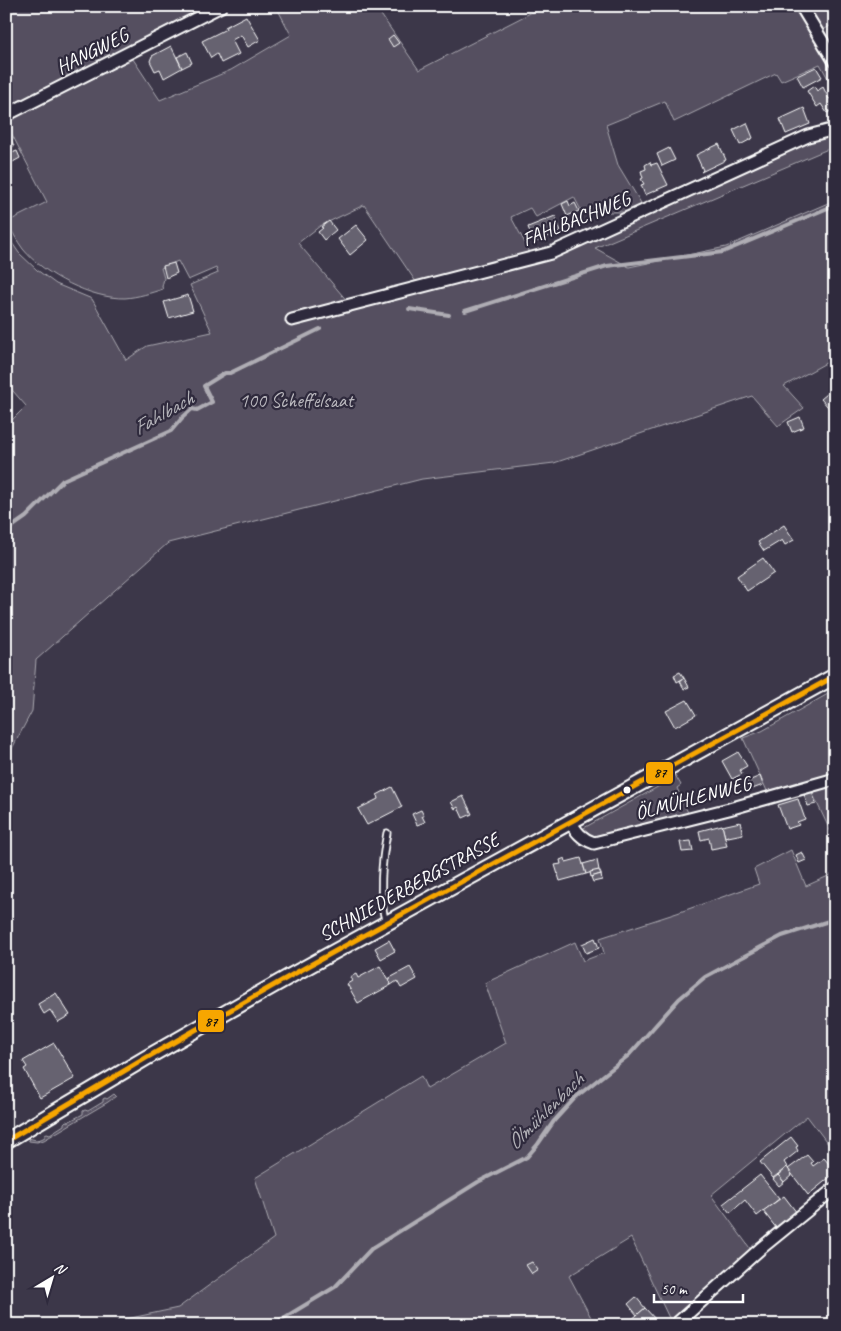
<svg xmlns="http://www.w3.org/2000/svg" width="841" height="1331" font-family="Caveat,sans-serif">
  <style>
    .green { fill: #555060; stroke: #aaa8b0 }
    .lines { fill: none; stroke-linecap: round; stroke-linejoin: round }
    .stream { stroke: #afadb4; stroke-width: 4 }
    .building { fill: #666270; stroke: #fff }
    .service-casing { stroke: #fff; stroke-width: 9 }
    .minor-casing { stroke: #fff; stroke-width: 15 }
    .tertiary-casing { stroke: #fff; stroke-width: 18 }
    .service { stroke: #2f2a3d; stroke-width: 5.5 }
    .minor { stroke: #2f2a3d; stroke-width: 11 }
    .tertiary { stroke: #2f2a3d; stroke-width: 14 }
    .bus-1-casing { stroke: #2f2a3d; stroke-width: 9 }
    .bus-1 { stroke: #f7a600; stroke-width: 5 }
    .bus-dot { fill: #fff; stroke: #2f2a3d; stroke-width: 2 }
    .labels { text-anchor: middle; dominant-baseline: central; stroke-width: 4.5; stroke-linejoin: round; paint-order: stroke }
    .street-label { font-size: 20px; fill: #fff; stroke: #2f2a3d }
    .park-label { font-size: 20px; fill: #bbb9bf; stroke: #2f2a3d }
    .water-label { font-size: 21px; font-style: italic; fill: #b5b4ba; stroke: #2f2a3d }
    .line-badge { stroke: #2f2a3d; stroke-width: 2 }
    .pale-badge-label { font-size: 14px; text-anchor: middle; font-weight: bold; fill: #111 }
  </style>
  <rect width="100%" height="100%" fill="#3c3749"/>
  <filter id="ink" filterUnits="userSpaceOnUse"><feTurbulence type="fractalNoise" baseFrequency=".02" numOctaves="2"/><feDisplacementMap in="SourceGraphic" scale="10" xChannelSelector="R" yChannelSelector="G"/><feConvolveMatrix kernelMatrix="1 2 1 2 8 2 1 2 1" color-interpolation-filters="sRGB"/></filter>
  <g filter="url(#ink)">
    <!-- green -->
    <g class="green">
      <path d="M6,6H214L6,111Z"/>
      <path d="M276,6H375L419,70L544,6H587L589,9L595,6H835V23L820,32L835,67V91L820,64L781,81L776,73L674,122L665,101L606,125L618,165L644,208L636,212H582L574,197L536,217L530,208L511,217L532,256L418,285L364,205L320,226L298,243L348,302L552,255L830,132L835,131V146L595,248L629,267L726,247L835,200V358L784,386L804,408L778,426L752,396L554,463L422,479L168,543L36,660L32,711L6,760V426L26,406L6,383V234L19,253L37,270L56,284L92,299L126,360L147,346L212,332L190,285L218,273L216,268L188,280L178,261L161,268L164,278L162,287L163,289C151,293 138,297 125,298C92,299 44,275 23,249C17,241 12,231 7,222L47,202L6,123V118L131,56L160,100L231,70L291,35Z"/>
      <path d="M835,690V775L767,791L743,738L762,731Z"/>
      <path d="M675,775L681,785L677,788L689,815L598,837L586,834L582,829L663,784Z"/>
      <path d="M835,782V841L810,788Z"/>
      <path d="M791,850L806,886L835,873V1153L807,1116L711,1195L752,1251L670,1320L631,1238L569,1276L595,1325H117V1321L178,1308L274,1238L255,1178L421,1076L427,1089L506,1043L485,983L575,942L583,961L604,953L600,938L677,913L759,884L754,869Z"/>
      <path d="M114,1094L116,1096L108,1102L44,1140L37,1142L29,1141L28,1138L36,1140L41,1139L45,1137V1134L47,1133L50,1134L64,1125V1123L66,1121L68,1122L83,1114V1111L85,1110L88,1111L103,1102V1099L105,1098L107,1099Z"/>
    </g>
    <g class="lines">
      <!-- stream -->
      <g class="stream">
        <path d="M409,309L449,315"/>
        <path d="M465,311L607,266L723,252L835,205"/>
        <path d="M6,531L26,517L63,480L171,431L182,418L192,409L197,410L212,402L204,386L225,373H230L320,329"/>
        <path d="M272,1325L335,1287L371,1249L478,1182L527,1157L538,1144L554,1121L576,1097L629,1055L679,999L705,977L782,936L835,919"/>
      </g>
    </g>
    <!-- building -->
    <g class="building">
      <path d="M246,16L260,40L248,47L241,35L232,40L239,54L221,63L217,54L211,58L202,41L226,29L225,27Z"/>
      <path d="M393,35L399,43L393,47L388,39Z"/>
      <path d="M171,46L182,68L164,78L160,69L155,71L150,61L152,56Z"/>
      <path d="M187,52L192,63L182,68L177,57Z"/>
      <path d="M816,67L822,77L803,87L797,76Z"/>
      <path d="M814,86L817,91L823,87L829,99L833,97L835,99V109L827,113L821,104L817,107L807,91Z"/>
      <path d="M804,108L810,124L786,134L780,119Z"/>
      <path d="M747,123L753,138L740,145L733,130Z"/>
      <path d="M6,130L14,146L6,150Z"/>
      <path d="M719,144L726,160L701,172L703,170L696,155Z"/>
      <path d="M669,148L675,160L662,166L657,154Z"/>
      <path d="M17,151L20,158L11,163L7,155Z"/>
      <path d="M650,162L651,165L657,163L668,185L645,195L641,185L644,184L641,179L643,178L641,171L646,169L645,165Z"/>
      <path d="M568,201L570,206L575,203L579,211L567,216L562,204Z"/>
      <path d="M555,216L561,231L534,243L528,227Z"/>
      <path d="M329,221L336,230L324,240L318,232L323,228L321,227Z"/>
      <path d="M356,225L368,240L350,255L338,239Z"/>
      <path d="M174,263L177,273L166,278L163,266Z"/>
      <path d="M188,295L193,311L169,318L164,302Z"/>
      <path d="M833,389L835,391V415L821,399Z"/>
      <path d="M800,417L804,427L792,432L788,422Z"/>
      <path d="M784,525L794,540L785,545L782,540L764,551L758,542Z"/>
      <path d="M763,558L774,573L747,591L737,576Z"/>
      <path d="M680,672L684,678L677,682L674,675Z"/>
      <path d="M684,678L689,687L684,689L680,681Z"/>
      <path d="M687,700L696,715L675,727L666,711Z"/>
      <path d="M738,752L747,766L740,770L742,774L732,779L722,761Z"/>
      <path d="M760,776L763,785L747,791L744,783Z"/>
      <path d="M392,787L402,807L367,825L358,809L378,799L377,795Z"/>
      <path d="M812,792L816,804L808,806L804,794Z"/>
      <path d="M463,796L472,814L463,818L458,807L455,809L451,802Z"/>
      <path d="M798,799L805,819L797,822L799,825L787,829L778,805Z"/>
      <path d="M421,810L424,816H422L425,822L417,825L412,814Z"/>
      <path d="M740,822L743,834L728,837V836L725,837L722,826Z"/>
      <path d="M722,825L727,846L711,849L709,838L701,840L699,831Z"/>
      <path d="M691,841L693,851L682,852L680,842Z"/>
      <path d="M802,852L806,860L799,863L796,855Z"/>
      <path d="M565,858L566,862L581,858L586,874L560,881L555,865L561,864L560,860Z"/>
      <path d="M597,860L599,870L586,874L583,864Z"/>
      <path d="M599,870L601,874L591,877L590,872Z"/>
      <path d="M601,874L602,880L593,882L591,877Z"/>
      <path d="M595,938L599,948L586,953L582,944Z"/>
      <path d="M389,940L395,951L381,959L375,948Z"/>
      <path d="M380,966L391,985L358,1003L347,984L352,981L350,977L356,974L358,978Z"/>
      <path d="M410,967L417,979L401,988L397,981L391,985L388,979Z"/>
      <path d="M56,993L70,1015L58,1022L50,1010L44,1014L38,1004Z"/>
      <path d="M54,1043L75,1078L40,1098L24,1069L27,1067L23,1061Z"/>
      <path d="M791,1137L798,1146L796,1147L798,1151L784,1162L787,1167L773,1178L760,1162Z"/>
      <path d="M807,1155L813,1162L811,1163L813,1166L824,1158L835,1171V1173L808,1195L788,1169Z"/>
      <path d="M787,1167L792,1175L784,1182L778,1175Z"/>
      <path d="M760,1175L779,1199L757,1216L745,1200L730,1213L723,1204Z"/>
      <path d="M778,1175L784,1182L779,1186L773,1179Z"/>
      <path d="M784,1196L797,1213L777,1229L763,1211Z"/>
      <path d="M532,1262L538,1270L532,1274L526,1265Z"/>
      <path d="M636,1297L645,1308L637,1315L628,1304Z"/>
      <path d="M645,1308L656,1320L650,1325H633L630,1321Z"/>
    </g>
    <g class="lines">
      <!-- service casing -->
      <g class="service-casing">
        <path id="service" d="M386,923C378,898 382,859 387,833"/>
      </g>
      <!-- minor casing -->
      <g class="minor-casing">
        <g id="minor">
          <path d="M801,6L835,62"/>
          <path d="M6,115L221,6"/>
          <path d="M292,320L551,253L808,136L835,129"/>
          <path d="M570,821C576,832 582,839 594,843L729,809L835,779"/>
          <path d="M675,1325L760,1249L835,1188"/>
        </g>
      </g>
      <!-- tertiary casing -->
      <g class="tertiary-casing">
        <path id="tertiary" d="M6,1141L146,1058L292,975L835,676"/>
      </g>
      <!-- service -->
      <use href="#service" class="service"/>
      <!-- minor -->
      <use href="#minor" class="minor"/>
      <!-- tertiary -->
      <use href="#tertiary" class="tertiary"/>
      <!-- bus-1 casing -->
      <g class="bus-1-casing">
        <path id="bus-1" d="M6,1141L146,1058L292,975L835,676"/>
      </g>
      <!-- bus-1 -->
      <use href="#bus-1" class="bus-1"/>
    </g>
  </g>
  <!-- markers -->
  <circle class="bus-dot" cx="627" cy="790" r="4.5"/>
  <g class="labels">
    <!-- street labels -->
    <g class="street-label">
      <text transform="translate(92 51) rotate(-27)">HANGWEG</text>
      <text transform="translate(576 219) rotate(-22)">FAHLBACHWEG</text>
      <text transform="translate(693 798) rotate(-15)">ÖLMÜHLENWEG</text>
      <text transform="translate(409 887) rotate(-29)">SCHNIEDERBERGSTRASSE</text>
    </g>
    <!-- park labels -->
    <g class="park-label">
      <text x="296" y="400">100 Scheffelsaat</text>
    </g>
    <!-- water labels -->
    <g class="water-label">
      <text transform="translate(163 413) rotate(-30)">Fahlbach</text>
      <text transform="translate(545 1111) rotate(-45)">Ölmühlenbach</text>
    </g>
  </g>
  <g class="line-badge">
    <rect x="645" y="761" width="29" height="24" rx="5" fill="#f7a600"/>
    <rect x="197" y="1009" width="28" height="24" rx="5" fill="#f7a600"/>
  </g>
  <g class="pale-badge-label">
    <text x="660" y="777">87</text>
    <text x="211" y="1026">87</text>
  </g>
  <!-- margin -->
  <rect width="841" height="1331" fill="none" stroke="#2f2a3d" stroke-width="25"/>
  <rect x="12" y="12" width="816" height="1306" fill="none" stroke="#fff" stroke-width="2" filter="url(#ink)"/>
  <!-- north arrow -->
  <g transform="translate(52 1278) rotate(38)" stroke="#2f2a3d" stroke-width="4" paint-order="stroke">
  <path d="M0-4L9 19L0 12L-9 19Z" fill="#ffffff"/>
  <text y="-8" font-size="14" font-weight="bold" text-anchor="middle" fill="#ffffff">N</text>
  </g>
  <!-- scale -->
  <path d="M654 1294v8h89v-8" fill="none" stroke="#ffffff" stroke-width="2.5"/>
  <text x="661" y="1294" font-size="15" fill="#ffffff" stroke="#2f2a3d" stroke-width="4" paint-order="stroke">50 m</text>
</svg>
